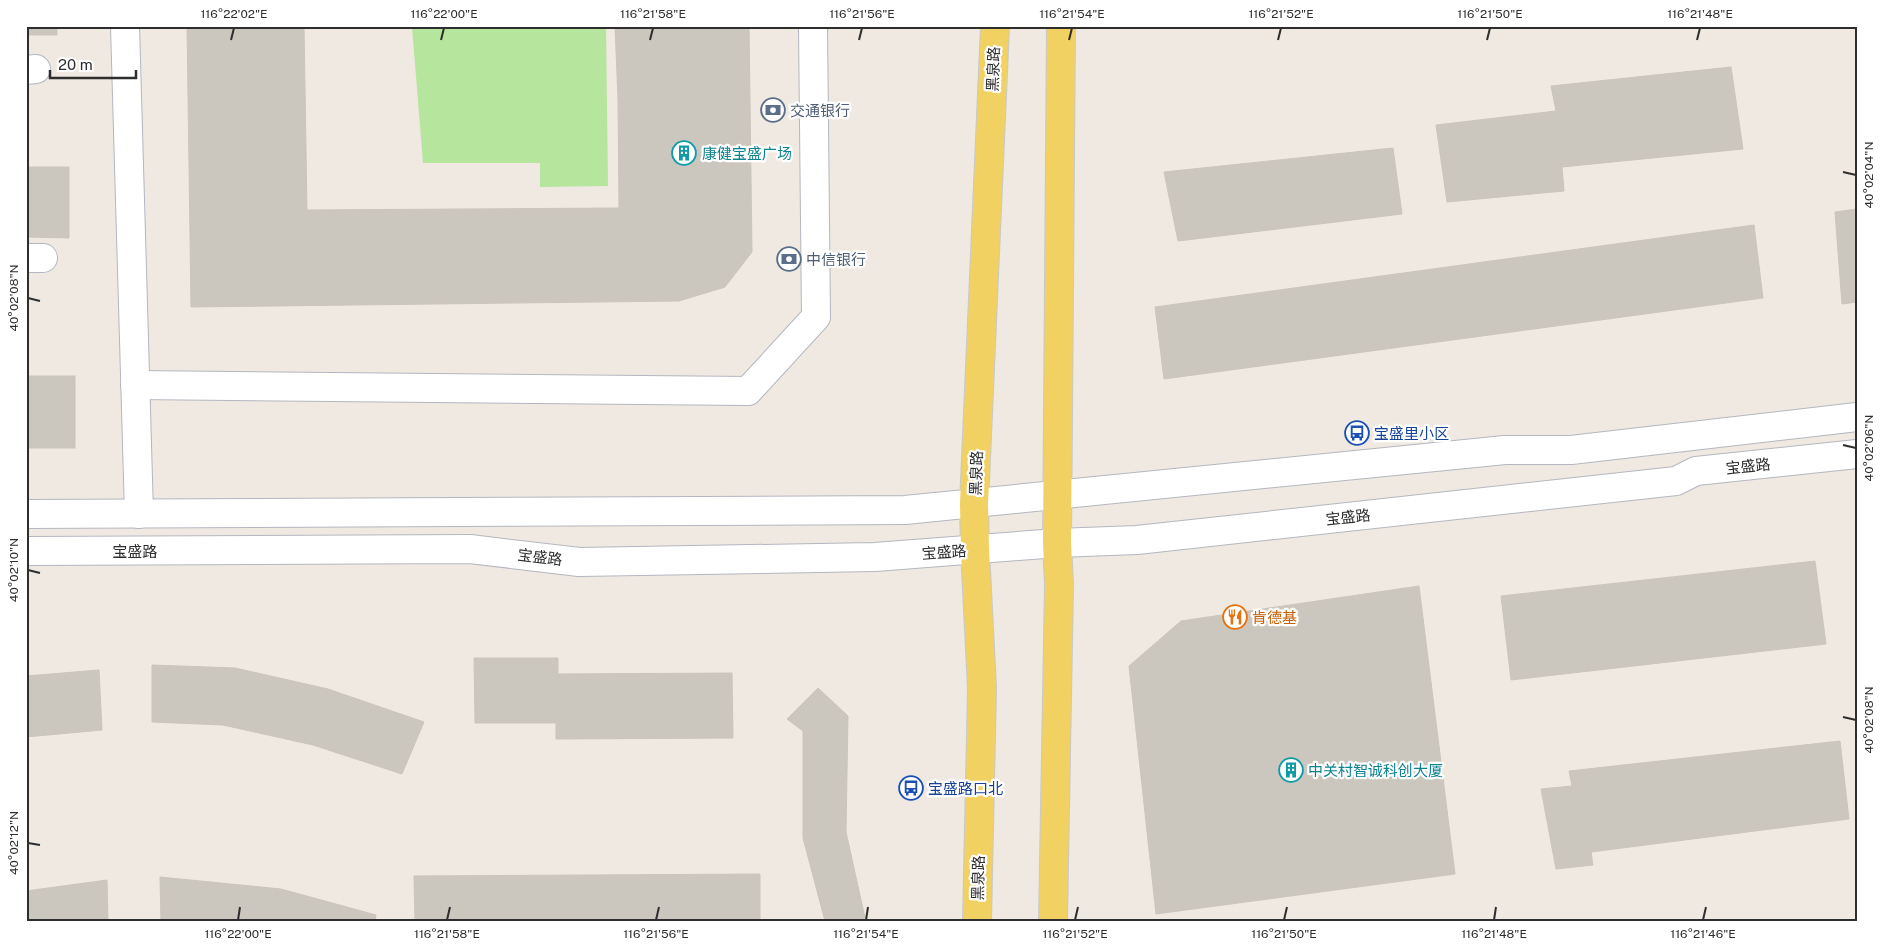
<svg xmlns="http://www.w3.org/2000/svg" width="1883" height="947" font-family="'Public Sans','Noto Sans SC',sans-serif">
  <style>
    .green { fill: #b6e59e }
    .building { fill: #cbc7bf; stroke: #cbc5ba }
    .lines { fill: none; stroke-linecap: round; stroke-linejoin: round }
    .minor-casing { stroke: #b4b7c1; stroke-width: 30 }
    .tertiary-casing { stroke: #b4b7c1; stroke-width: 30 }
    .primary-casing { stroke: #c9c9c9; stroke-width: 30 }
    .minor { stroke: #fff; stroke-width: 28 }
    .tertiary { stroke: #fff; stroke-width: 28 }
    .primary { stroke: #f2d163; stroke-width: 28 }
    .ticks { fill: none; stroke: #2e2e2e; stroke-width: 2 }
    .labels { text-anchor: middle; dominant-baseline: central; stroke-width: 4.5; stroke-linejoin: round; paint-order: stroke }
    .street-label { font-size: 15px; fill: #2e2e2e; stroke: #fff }
    .service-label { font-size: 15px; fill: #4e5e75; stroke: #fff; text-anchor: start }
    .culture-label { font-size: 15px; fill: #0d838f; stroke: #fff; text-anchor: start }
    .transit-label { font-size: 15px; fill: #164399; stroke: #fff; text-anchor: start }
    .food-label { font-size: 15px; fill: #c56008; stroke: #fff; text-anchor: start }
    .neatline { fill: none; stroke: #2e2e2e; stroke-width: 2 }
    .ticks-label { font-size: 12px; text-anchor: middle; fill: #2e2e2e }
  </style>
  <rect width="100%" height="100%" fill="#efe9e1"/>
  <!-- green -->
  <path class="green" d="M606,26L608,186L540,187V163H423L412,27Z"/>
  <!-- building -->
  <g class="building">
    <rect x="26" y="26" width="31" height="9"/>
    <path d="M187,26H304L307,210L619,208L618,99L615,26H749L752,252L725,287L679,301L191,307Z"/>
    <path d="M1731,67L1743,149L1562,167L1564,191L1447,202L1436,125L1556,111L1551,86Z"/>
    <path d="M1393,148L1402,214L1178,241L1164,172Z"/>
    <path d="M26,167H69V238L26,237Z"/>
    <path d="M1857,209V302L1842,304L1835,212Z"/>
    <path d="M1754,225L1763,298L1164,379L1155,307Z"/>
    <rect x="26" y="376" width="49" height="72"/>
    <path d="M1815,561L1826,644L1511,680L1501,596Z"/>
    <path d="M1419,586L1455,874L1156,914L1129,666L1181,621Z"/>
    <path d="M474,658H558V674L732,673L733,738L556,739V723H475Z"/>
    <path d="M152,665L235,668L328,689L424,722L402,774L313,745L223,725L152,722Z"/>
    <path d="M99,670L102,730L26,737V676Z"/>
    <path d="M818,688L848,716L846,832L865,918L849,921H825L803,838V731L787,719Z"/>
    <path d="M1840,741L1849,819L1591,852L1593,865L1556,869L1541,789L1572,786L1569,771Z"/>
    <path d="M760,874V921H415L414,876Z"/>
    <path d="M160,877L281,889L376,915L375,921H161Z"/>
    <path d="M107,880L108,921H26V891Z"/>
  </g>
  <g class="lines">
    <!-- minor casing -->
    <g class="minor-casing">
      <g id="minor">
        <path d="M125,26L139,514"/>
        <path d="M26,70L36,69"/>
        <path d="M26,258H43"/>
        <path d="M135,385L748,391L816,317L813,26"/>
      </g>
    </g>
    <!-- tertiary casing -->
    <g class="tertiary-casing">
      <g id="tertiary">
        <path d="M26,514L905,510L1505,450H1571L1857,417"/>
        <path d="M26,551L470,549L579,562L875,557L1057,543L1137,540L1676,481L1696,471L1857,454"/>
      </g>
    </g>
    <!-- primary casing -->
    <g class="primary-casing">
      <g id="primary">
        <path d="M977,921L982,688L975,550L974,504L995,26"/>
        <path d="M1053,921L1059,585L1057,543L1061,26"/>
      </g>
    </g>
    <!-- minor -->
    <use href="#minor" class="minor"/>
    <!-- tertiary -->
    <use href="#tertiary" class="tertiary"/>
    <!-- primary -->
    <use href="#primary" class="primary"/>
  </g>
  <!-- ticks -->
  <path class="ticks" d="M231,40L234,28M441,40L444,28M650,40L653,28M859,40L862,28M1069,40L1072,28M1278,40L1281,28M1487,40L1490,28M1697,40L1700,28M1843,172L1856,175M28,298L40,301M1843,445L1856,448M28,570L40,573M1843,717L1856,720M28,843L40,845M238,920L240,907M447,920L450,907M656,920L659,907M866,920L868,907M1075,920L1078,907M1284,920L1287,907M1494,920L1496,907M1703,920L1706,907"/>
  <!-- icons -->
  <defs>
    <g id="bank-ring" transform="scale(1.25)"><circle r="9.5" fill="#fff" stroke="#5c6f8a" stroke-width="1.5"/><path d="M-6-4H6V4H-6ZM0-2.3a2.3 2.3 0 1 0 0 4.6a2.3 2.3 0 1 0 0-4.6Z" fill="#5c6f8a"/></g>
    <g id="building-ring" transform="scale(1.25)"><circle r="9.5" fill="#fff" stroke="#0f9aa8" stroke-width="1.5"/><path d="M-4-6H4V6H1V3H-1V6H-4ZM-2.5-4.3h1.7v1.8h-1.7ZM.8-4.3h1.7v1.8H.8ZM-2.5-1h1.7V.8h-1.7ZM.8-1h1.7V.8H.8Z" fill="#0f9aa8"/></g>
    <g id="bus-ring" transform="scale(1.25)"><circle r="9.5" fill="#fff" stroke="#1a4fb4" stroke-width="1.5"/><path d="M-5-6H5V4H4V6H2V4H-2V6H-4V4H-5ZM-3.5-4V0h7V-4ZM-3.5 1.2v1.5H-2V1.2ZM2 1.2v1.5H3.5V1.2Z" fill="#1a4fb4"/></g>
    <g id="restaurant-ring" transform="scale(1.25)"><circle r="9.5" fill="#fff" stroke="#e8710a" stroke-width="1.5"/><path d="M-5-6h1v4h1v-4h1v4h1v-4h1v5L-1.5 .5V6h-2V.5L-5-1ZM5-6V6H3V1.5H1.5Q1.5-4 5-6Z" fill="#e8710a"/></g>
  </defs>
  <g fill-rule="evenodd">
    <use href="#bank-ring" x="773" y="110"/>
    <use href="#building-ring" x="684" y="153"/>
    <use href="#bank-ring" x="789" y="259"/>
    <use href="#bus-ring" x="1357" y="433"/>
    <use href="#restaurant-ring" x="1235" y="617"/>
    <use href="#building-ring" x="1291" y="770"/>
    <use href="#bus-ring" x="911" y="788"/>
  </g>
  <g class="labels">
    <!-- street labels -->
    <g class="street-label">
      <text transform="translate(993 69) rotate(-88)">黑泉路</text>
      <text transform="translate(1748 466) rotate(-6)">宝盛路</text>
      <text transform="translate(976 473) rotate(-88)">黑泉路</text>
      <text transform="translate(1348 517) rotate(-6)">宝盛路</text>
      <text x="135" y="551">宝盛路</text>
      <text transform="translate(944 552) rotate(-4)">宝盛路</text>
      <text transform="translate(540 557) rotate(7)">宝盛路</text>
      <text transform="translate(978 878) rotate(-89)">黑泉路</text>
    </g>
    <!-- service labels -->
    <g class="service-label">
      <text x="790" y="110">交通银行</text>
      <text x="806" y="259">中信银行</text>
    </g>
    <!-- culture labels -->
    <g class="culture-label">
      <text x="702" y="153">康健宝盛广场</text>
      <text x="1308" y="770">中关村智诚科创大厦</text>
    </g>
    <!-- transit labels -->
    <g class="transit-label">
      <text x="1374" y="433">宝盛里小区</text>
      <text x="928" y="788">宝盛路口北</text>
    </g>
    <!-- food labels -->
    <g class="food-label">
      <text x="1252" y="617">肯德基</text>
    </g>
  </g>
  <!-- border -->
  <rect width="1883" height="947" fill="none" stroke="#ffffff" stroke-width="55"/>
  <!-- scale -->
  <path d="M50 70v8h86v-8" fill="none" stroke="#2e2e2e" stroke-width="2.5"/>
  <text x="58" y="70" font-size="15" fill="#2e2e2e" stroke="#ffffff" stroke-width="4" paint-order="stroke">20 m</text>
  <rect x="28" y="28" width="1828" height="892" class="neatline"/>
  <g class="ticks-label">
    <text x="234" y="18">116°22'02"E</text>
    <text x="444" y="18">116°22'00"E</text>
    <text x="653" y="18">116°21'58"E</text>
    <text x="862" y="18">116°21'56"E</text>
    <text x="1072" y="18">116°21'54"E</text>
    <text x="1281" y="18">116°21'52"E</text>
    <text x="1490" y="18">116°21'50"E</text>
    <text x="1700" y="18">116°21'48"E</text>
    <text transform="translate(1869 175) rotate(-90)" y="4">40°02'04"N</text>
    <text transform="translate(14 298) rotate(-90)" y="4">40°02'08"N</text>
    <text transform="translate(1869 448) rotate(-90)" y="4">40°02'06"N</text>
    <text transform="translate(14 570) rotate(-90)" y="4">40°02'10"N</text>
    <text transform="translate(1869 720) rotate(-90)" y="4">40°02'08"N</text>
    <text transform="translate(14 843) rotate(-90)" y="4">40°02'12"N</text>
    <text x="238" y="938">116°22'00"E</text>
    <text x="447" y="938">116°21'58"E</text>
    <text x="656" y="938">116°21'56"E</text>
    <text x="866" y="938">116°21'54"E</text>
    <text x="1075" y="938">116°21'52"E</text>
    <text x="1284" y="938">116°21'50"E</text>
    <text x="1494" y="938">116°21'48"E</text>
    <text x="1703" y="938">116°21'46"E</text>
  </g>
</svg>
